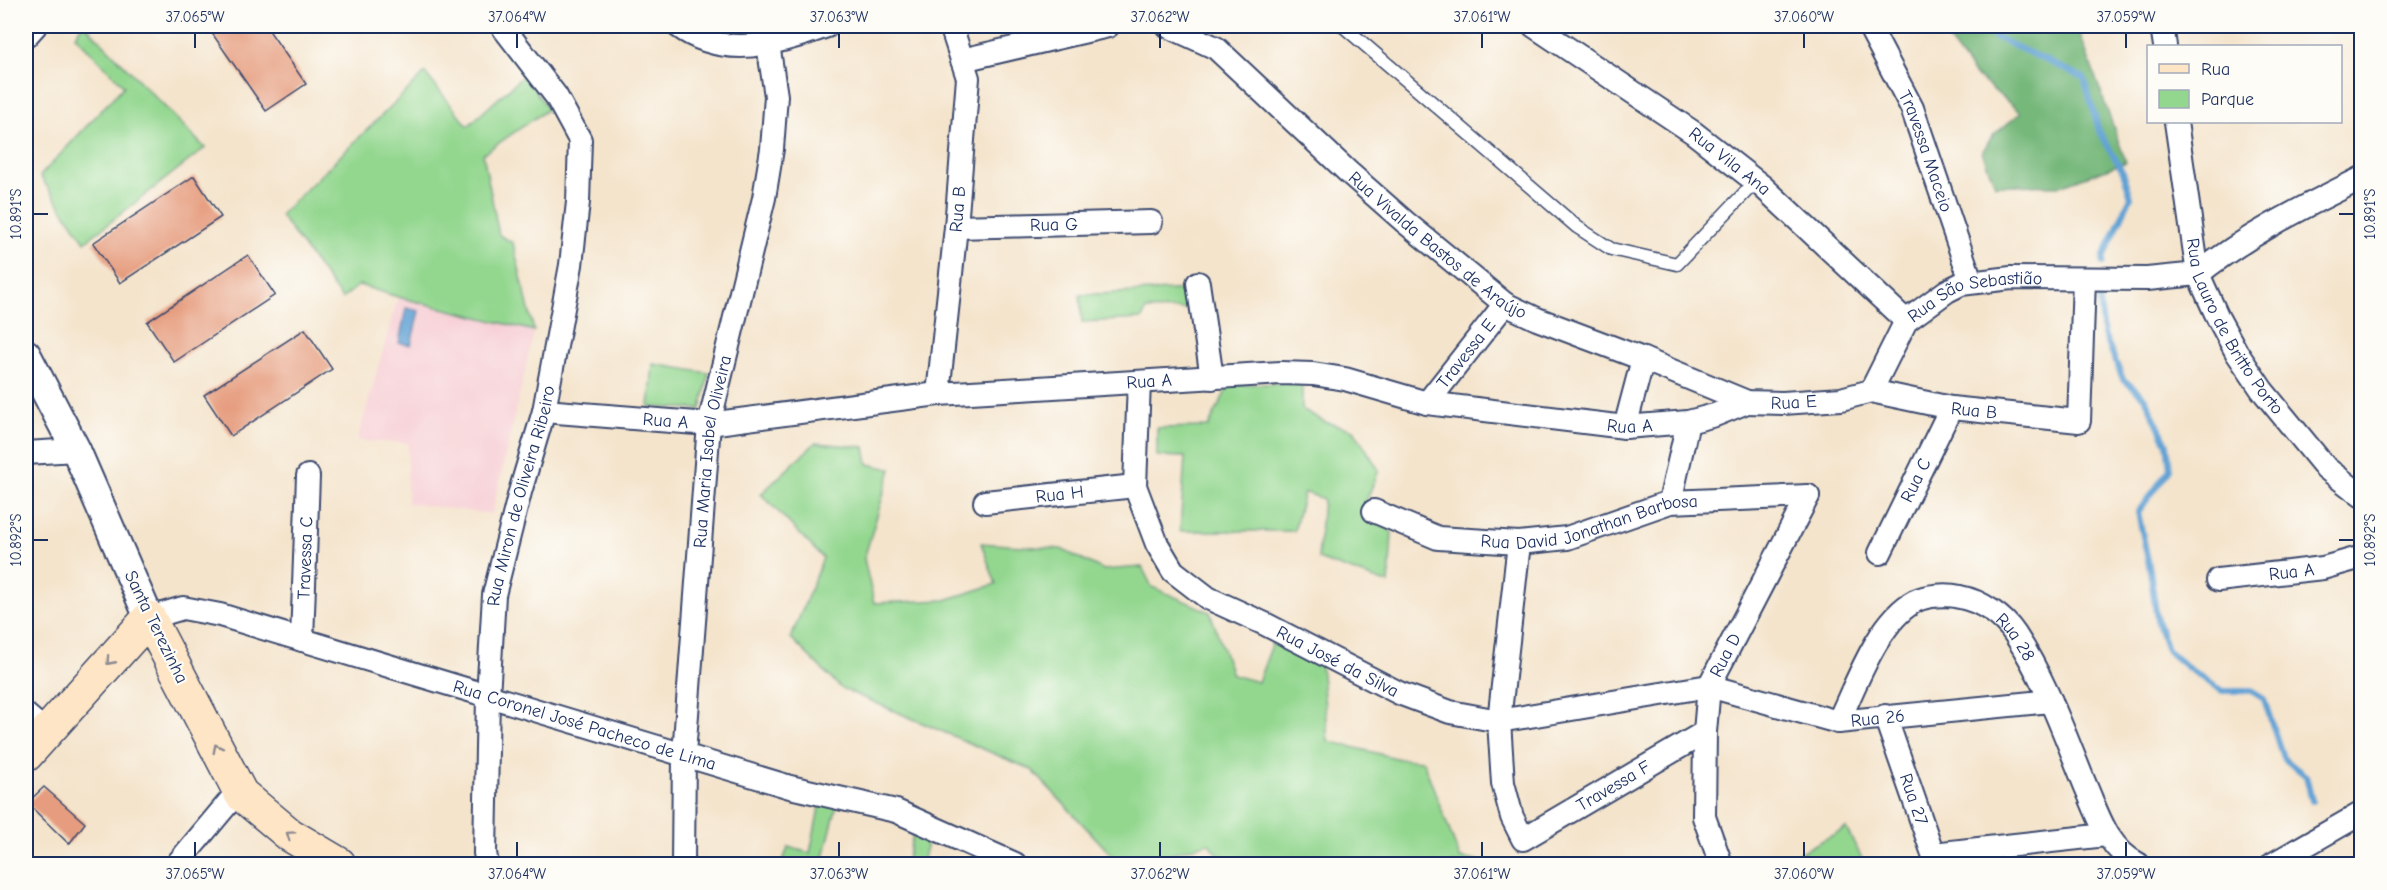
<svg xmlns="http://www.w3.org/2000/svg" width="2387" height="890" font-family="'Comic Neue',sans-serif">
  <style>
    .built { fill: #f7cfd5 }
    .green { fill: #93d78f; stroke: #578376; stroke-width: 1.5 }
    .forest { fill: #76b87a; stroke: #48746c; stroke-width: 1.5 }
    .water { fill: #61a2d4; stroke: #3e6899; stroke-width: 1.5 }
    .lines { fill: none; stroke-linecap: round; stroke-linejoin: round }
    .stream { stroke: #61a2d4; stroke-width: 6 }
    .building { fill: #e69c7e }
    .service-casing { stroke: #3c4a6e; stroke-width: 15 }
    .minor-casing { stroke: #3c4a6e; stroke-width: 26 }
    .tertiary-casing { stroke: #3c4a6e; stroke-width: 32 }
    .secondary-casing { stroke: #3c4a6e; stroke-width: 36 }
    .service { stroke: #fff; stroke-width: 12 }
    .minor { stroke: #fff; stroke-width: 22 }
    .tertiary { stroke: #fff; stroke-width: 28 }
    .secondary { stroke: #fee5c5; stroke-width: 33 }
    .oneway { stroke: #8c8a92 }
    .ticks { fill: none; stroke: #1b2f5e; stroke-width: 2 }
    .labels { text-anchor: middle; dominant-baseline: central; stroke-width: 4.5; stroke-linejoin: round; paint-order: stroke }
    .street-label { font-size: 18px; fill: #1b2f5e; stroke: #fdfcf7 }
    .neatline { fill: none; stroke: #1b2f5e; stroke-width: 2 }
    .ticks-label { font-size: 15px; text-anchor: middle; fill: #1b2f5e }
  </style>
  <rect width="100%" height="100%" fill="#fdfcf7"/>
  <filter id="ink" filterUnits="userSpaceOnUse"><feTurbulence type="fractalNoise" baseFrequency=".0167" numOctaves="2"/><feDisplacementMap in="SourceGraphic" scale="12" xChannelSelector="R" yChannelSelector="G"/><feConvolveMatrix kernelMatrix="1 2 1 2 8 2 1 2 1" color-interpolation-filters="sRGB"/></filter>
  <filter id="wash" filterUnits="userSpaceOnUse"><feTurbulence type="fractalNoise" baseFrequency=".008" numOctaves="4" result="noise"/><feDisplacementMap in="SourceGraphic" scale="24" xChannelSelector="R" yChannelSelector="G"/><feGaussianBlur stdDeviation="1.35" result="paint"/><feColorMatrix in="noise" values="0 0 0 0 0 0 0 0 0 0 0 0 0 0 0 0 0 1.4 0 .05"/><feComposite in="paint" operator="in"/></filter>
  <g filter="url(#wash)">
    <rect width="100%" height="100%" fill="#f4e4cc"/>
    <!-- built -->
    <path class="built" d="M398,297L534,331L492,514L407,503L408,443L357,441Z"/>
    <!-- green -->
    <g class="green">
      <path d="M81,26H86L205,148L85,242L40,176L124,86L75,36Z"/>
      <path d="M425,73L468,126L524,75L548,109L483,154L499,235L513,243L534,331L398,297L359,285L342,299L280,215Z"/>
      <path d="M1190,289L1193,309L1146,310L1142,319L1082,322L1080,295Z"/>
      <path d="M653,364L709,373L701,409L649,407Z"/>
      <path d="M1302,383V409L1325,422L1354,430L1379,470L1362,511L1392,532L1389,584L1318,559L1323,499L1304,492L1294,531H1180L1185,457L1157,456V428L1208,427L1229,385Z"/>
      <path d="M815,443L865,447L868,464L891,469L864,559L874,603L945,600L996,584L981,543L1061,549L1104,570L1142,567L1152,587L1210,612L1232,675L1258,682L1273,642L1321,664L1328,741L1400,759L1423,761L1460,858L1492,864H1226L1209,843L1131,864H1120L1032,770L841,688L791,638L823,558L761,494Z"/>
      <path d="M820,803L837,805L824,857L846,864H782L788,847L810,853Z"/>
      <path d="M915,826L929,834L922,864H906Z"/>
      <path d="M1846,828L1865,864H1800L1795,855Z"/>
    </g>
    <!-- forest -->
    <path class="forest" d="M1938,26H2077L2126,162L2060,186L1995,185L1982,152L1993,135L2021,113L1974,74Z"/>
    <!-- water -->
    <path class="water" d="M406,308L419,311L411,345L399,343Z"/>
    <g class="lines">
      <!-- stream -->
      <g class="stream">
        <path d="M1988,26L1995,37L2084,78L2099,131L2123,172L2131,197L2104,255L2103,263"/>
        <path d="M2099,295L2104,334L2123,379L2145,398L2167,444L2170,469L2138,512L2150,570L2157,620L2167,650L2188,668L2222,691H2251L2264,699L2283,758L2306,776L2312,801"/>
      </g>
    </g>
    <g id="blocks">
      <!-- building -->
      <g class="building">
        <path d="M207,26H266L306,84L266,111Z"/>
        <path d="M194,176L221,217L120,283L93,243Z"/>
        <path d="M248,255L275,295L174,362L147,322Z"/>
        <path d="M305,329L332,369L231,436L204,395Z"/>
        <path d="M44,787L85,823L69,844L27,803Z"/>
      </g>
    </g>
  </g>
  <g filter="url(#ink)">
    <use href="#blocks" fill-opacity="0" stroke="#3c4a6e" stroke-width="1.5"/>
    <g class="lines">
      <!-- service casing -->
      <g class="service-casing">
        <path id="service" d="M1343,26L1577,227L1611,249L1677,264L1756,181"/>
      </g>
      <!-- minor casing -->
      <g class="minor-casing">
        <g id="minor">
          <path d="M678,26C724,60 778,44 827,26"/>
          <path id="s1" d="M1168,26L1216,48L1347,171L1405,222L1505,304L1537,319L1643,359L1747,402L1783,403L1841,399L1871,391L1906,321L1947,291L1961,284L2011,278L2147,279L2198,274"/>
          <path id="s2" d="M1534,26L1694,133L1763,187L1906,321"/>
          <path id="s3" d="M1869,26L1912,108L1971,281"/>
          <path d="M2162,26L2165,46"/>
          <path d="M26,36L35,26"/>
          <path d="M962,60L1108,26"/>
          <path id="s4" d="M2176,122L2198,274L2218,318L2237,353L2262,390L2326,468L2362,496"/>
          <path id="s5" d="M956,227L1151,222"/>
          <path d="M2198,274C2248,234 2304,207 2362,178"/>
          <path d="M1198,283L1212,378"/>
          <path id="s6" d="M1139,382L1135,486L1157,544L1173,571L1208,598L1265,624L1399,693L1450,712L1499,721L1709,686L1838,722L2051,701"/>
          <path id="s7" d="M1871,391L1951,408L2079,421L2084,279"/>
          <path id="s8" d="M938,394L956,227L968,78L951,26"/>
          <path id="s9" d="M1427,403L1505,304"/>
          <path id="s10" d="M544,411L709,424L938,394L1281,373L1313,374L1345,379L1427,403L1625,427L1688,422L1715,415L1747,402"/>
          <path d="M1625,427L1643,359"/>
          <path d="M26,453L76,450"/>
          <path id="s11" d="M985,502L1135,486"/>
          <path d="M1670,502L1688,422"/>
          <path id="s12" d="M1374,511L1438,538L1519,543L1567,538L1670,502L1808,496"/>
          <path id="s13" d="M1519,543L1499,721L1503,783L1512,817L1523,839L1705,732"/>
          <path id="s14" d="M1880,553L1951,408"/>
          <path id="s15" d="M2218,580L2323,568L2362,557"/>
          <path id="s16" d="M149,618L183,608L220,615L790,787L896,811L1015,864"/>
          <path id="s17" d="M302,640L308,476"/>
          <path d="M26,715L46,732"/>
          <path id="s18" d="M1885,716L1933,854L2106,835"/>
          <path id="s19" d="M1838,722C1856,685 1878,621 1915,601C1927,595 1947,594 1960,597C1981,601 2003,616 2015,634C2046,681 2065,736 2086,787C2099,817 2108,849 2138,864"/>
          <path d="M177,864L239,790"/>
          <path id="s20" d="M487,864L485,853L488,697L494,595L520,492L544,411L571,265L578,202L580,140L556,96L502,26"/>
          <path id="s21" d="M683,864L684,754L709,424L764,198L772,149L776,96L768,44"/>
          <path id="s22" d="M1721,864L1704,817L1705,732L1709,686L1808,496"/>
          <path d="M2273,864L2362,813"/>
        </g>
      </g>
      <!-- tertiary casing -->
      <g class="tertiary-casing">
        <path id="tertiary" d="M26,354L76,450L149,618"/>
      </g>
      <!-- secondary casing -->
      <g class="secondary-casing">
        <path id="secondary" d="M26,755L149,618L241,794L290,835L339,864"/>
      </g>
      <!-- service -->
      <use href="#service" class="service"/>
      <!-- minor -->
      <use href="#minor" class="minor"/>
      <!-- tertiary -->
      <use href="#tertiary" class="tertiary"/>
      <!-- secondary -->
      <use href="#secondary" class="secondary"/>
    </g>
    <!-- one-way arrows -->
    <defs><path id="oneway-chevron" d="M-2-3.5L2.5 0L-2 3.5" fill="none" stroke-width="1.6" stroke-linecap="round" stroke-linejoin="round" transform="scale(1.5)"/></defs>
    <g class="oneway">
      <use href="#oneway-chevron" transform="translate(110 661) rotate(132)"/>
      <use href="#oneway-chevron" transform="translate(217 748) rotate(-117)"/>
      <use href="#oneway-chevron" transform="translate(290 835) rotate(-145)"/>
    </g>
  </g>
  <!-- ticks -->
  <path class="ticks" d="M195,33V48M517,33V48M839,33V48M1160,33V48M1482,33V48M1804,33V48M2126,33V48M33,214H48M2339,214H2354M33,540H48M2339,540H2354M195,842V857M517,842V857M839,842V857M1160,842V857M1482,842V857M1804,842V857M2126,842V857"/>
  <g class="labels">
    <!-- street labels -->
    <g class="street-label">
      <text stroke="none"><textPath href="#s3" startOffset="138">Travessa Maceio</textPath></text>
      <text stroke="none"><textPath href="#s2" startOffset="238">Rua Vila Ana</textPath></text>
      <text stroke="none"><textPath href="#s8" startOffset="186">Rua B</textPath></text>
      <text stroke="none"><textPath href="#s5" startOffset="98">Rua G</textPath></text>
      <text stroke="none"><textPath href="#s1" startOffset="350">Rua Vivalda Bastos de Araújo</textPath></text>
      <text stroke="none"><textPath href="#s1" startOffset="980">Rua São Sebastião</textPath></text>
      <text stroke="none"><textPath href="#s4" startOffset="216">Rua Lauro de Britto Porto</textPath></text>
      <text stroke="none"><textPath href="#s9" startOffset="63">Travessa E</textPath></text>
      <text stroke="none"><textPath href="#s10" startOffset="608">Rua A</textPath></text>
      <text stroke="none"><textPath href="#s1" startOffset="747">Rua E</textPath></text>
      <text stroke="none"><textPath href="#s7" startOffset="105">Rua B</textPath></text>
      <text stroke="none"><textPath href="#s10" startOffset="122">Rua A</textPath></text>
      <text stroke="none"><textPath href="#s10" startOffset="1094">Rua A</textPath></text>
      <text stroke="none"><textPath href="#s21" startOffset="414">Rua Maria Isabel Oliveira</textPath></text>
      <text stroke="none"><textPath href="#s14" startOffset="81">Rua C</textPath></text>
      <text stroke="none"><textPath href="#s11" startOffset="75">Rua H</textPath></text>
      <text stroke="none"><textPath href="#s20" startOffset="372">Rua Miron de Oliveira Ribeiro</textPath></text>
      <text stroke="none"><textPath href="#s12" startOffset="224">Rua David Jonathan Barbosa</textPath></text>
      <text stroke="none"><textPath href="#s17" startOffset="82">Travessa C</textPath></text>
      <text stroke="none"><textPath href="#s15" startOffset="74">Rua A</textPath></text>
      <text transform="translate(156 627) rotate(64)">Santa Terezinha</text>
      <text stroke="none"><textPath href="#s19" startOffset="262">Rua 28</textPath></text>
      <text stroke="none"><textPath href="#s22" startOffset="216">Rua D</textPath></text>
      <text stroke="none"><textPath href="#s6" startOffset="386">Rua José da Silva</textPath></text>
      <text stroke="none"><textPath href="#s6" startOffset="946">Rua 26</textPath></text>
      <text stroke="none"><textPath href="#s16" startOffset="454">Rua Coronel José Pacheco de Lima</textPath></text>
      <text stroke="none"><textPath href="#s13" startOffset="406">Travessa F</textPath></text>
      <text stroke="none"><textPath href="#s18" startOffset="88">Rua 27</textPath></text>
    </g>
  </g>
  <!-- margin -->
  <rect width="2387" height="890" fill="none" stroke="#fdfcf7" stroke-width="66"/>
  <!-- legend -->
  <rect x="2147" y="45" width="195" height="78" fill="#fdfcf7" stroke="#a3aaba" stroke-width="1.5"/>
  <rect x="2159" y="64" width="30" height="9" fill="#fee5c5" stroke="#a3aaba" stroke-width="1.5"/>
  <text x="2201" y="75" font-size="18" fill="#1b2f5e">Rua</text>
  <rect x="2159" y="90" width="30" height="18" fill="#93d78f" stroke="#a3aaba" stroke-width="1.5"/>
  <text x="2201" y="105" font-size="18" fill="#1b2f5e">Parque</text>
  <rect x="33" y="33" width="2321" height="824" class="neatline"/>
  <g class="ticks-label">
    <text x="195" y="22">37.065°W</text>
    <text x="517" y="22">37.064°W</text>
    <text x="839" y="22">37.063°W</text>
    <text x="1160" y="22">37.062°W</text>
    <text x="1482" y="22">37.061°W</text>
    <text x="1804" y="22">37.060°W</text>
    <text x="2126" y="22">37.059°W</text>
    <text transform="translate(16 214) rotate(-90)" y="5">10.891°S</text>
    <text transform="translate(2370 214) rotate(-90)" y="5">10.891°S</text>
    <text transform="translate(16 540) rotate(-90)" y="5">10.892°S</text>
    <text transform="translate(2370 540) rotate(-90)" y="5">10.892°S</text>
    <text x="195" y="879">37.065°W</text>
    <text x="517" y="879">37.064°W</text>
    <text x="839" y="879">37.063°W</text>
    <text x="1160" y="879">37.062°W</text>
    <text x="1482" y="879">37.061°W</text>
    <text x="1804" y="879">37.060°W</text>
    <text x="2126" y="879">37.059°W</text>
  </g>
</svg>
